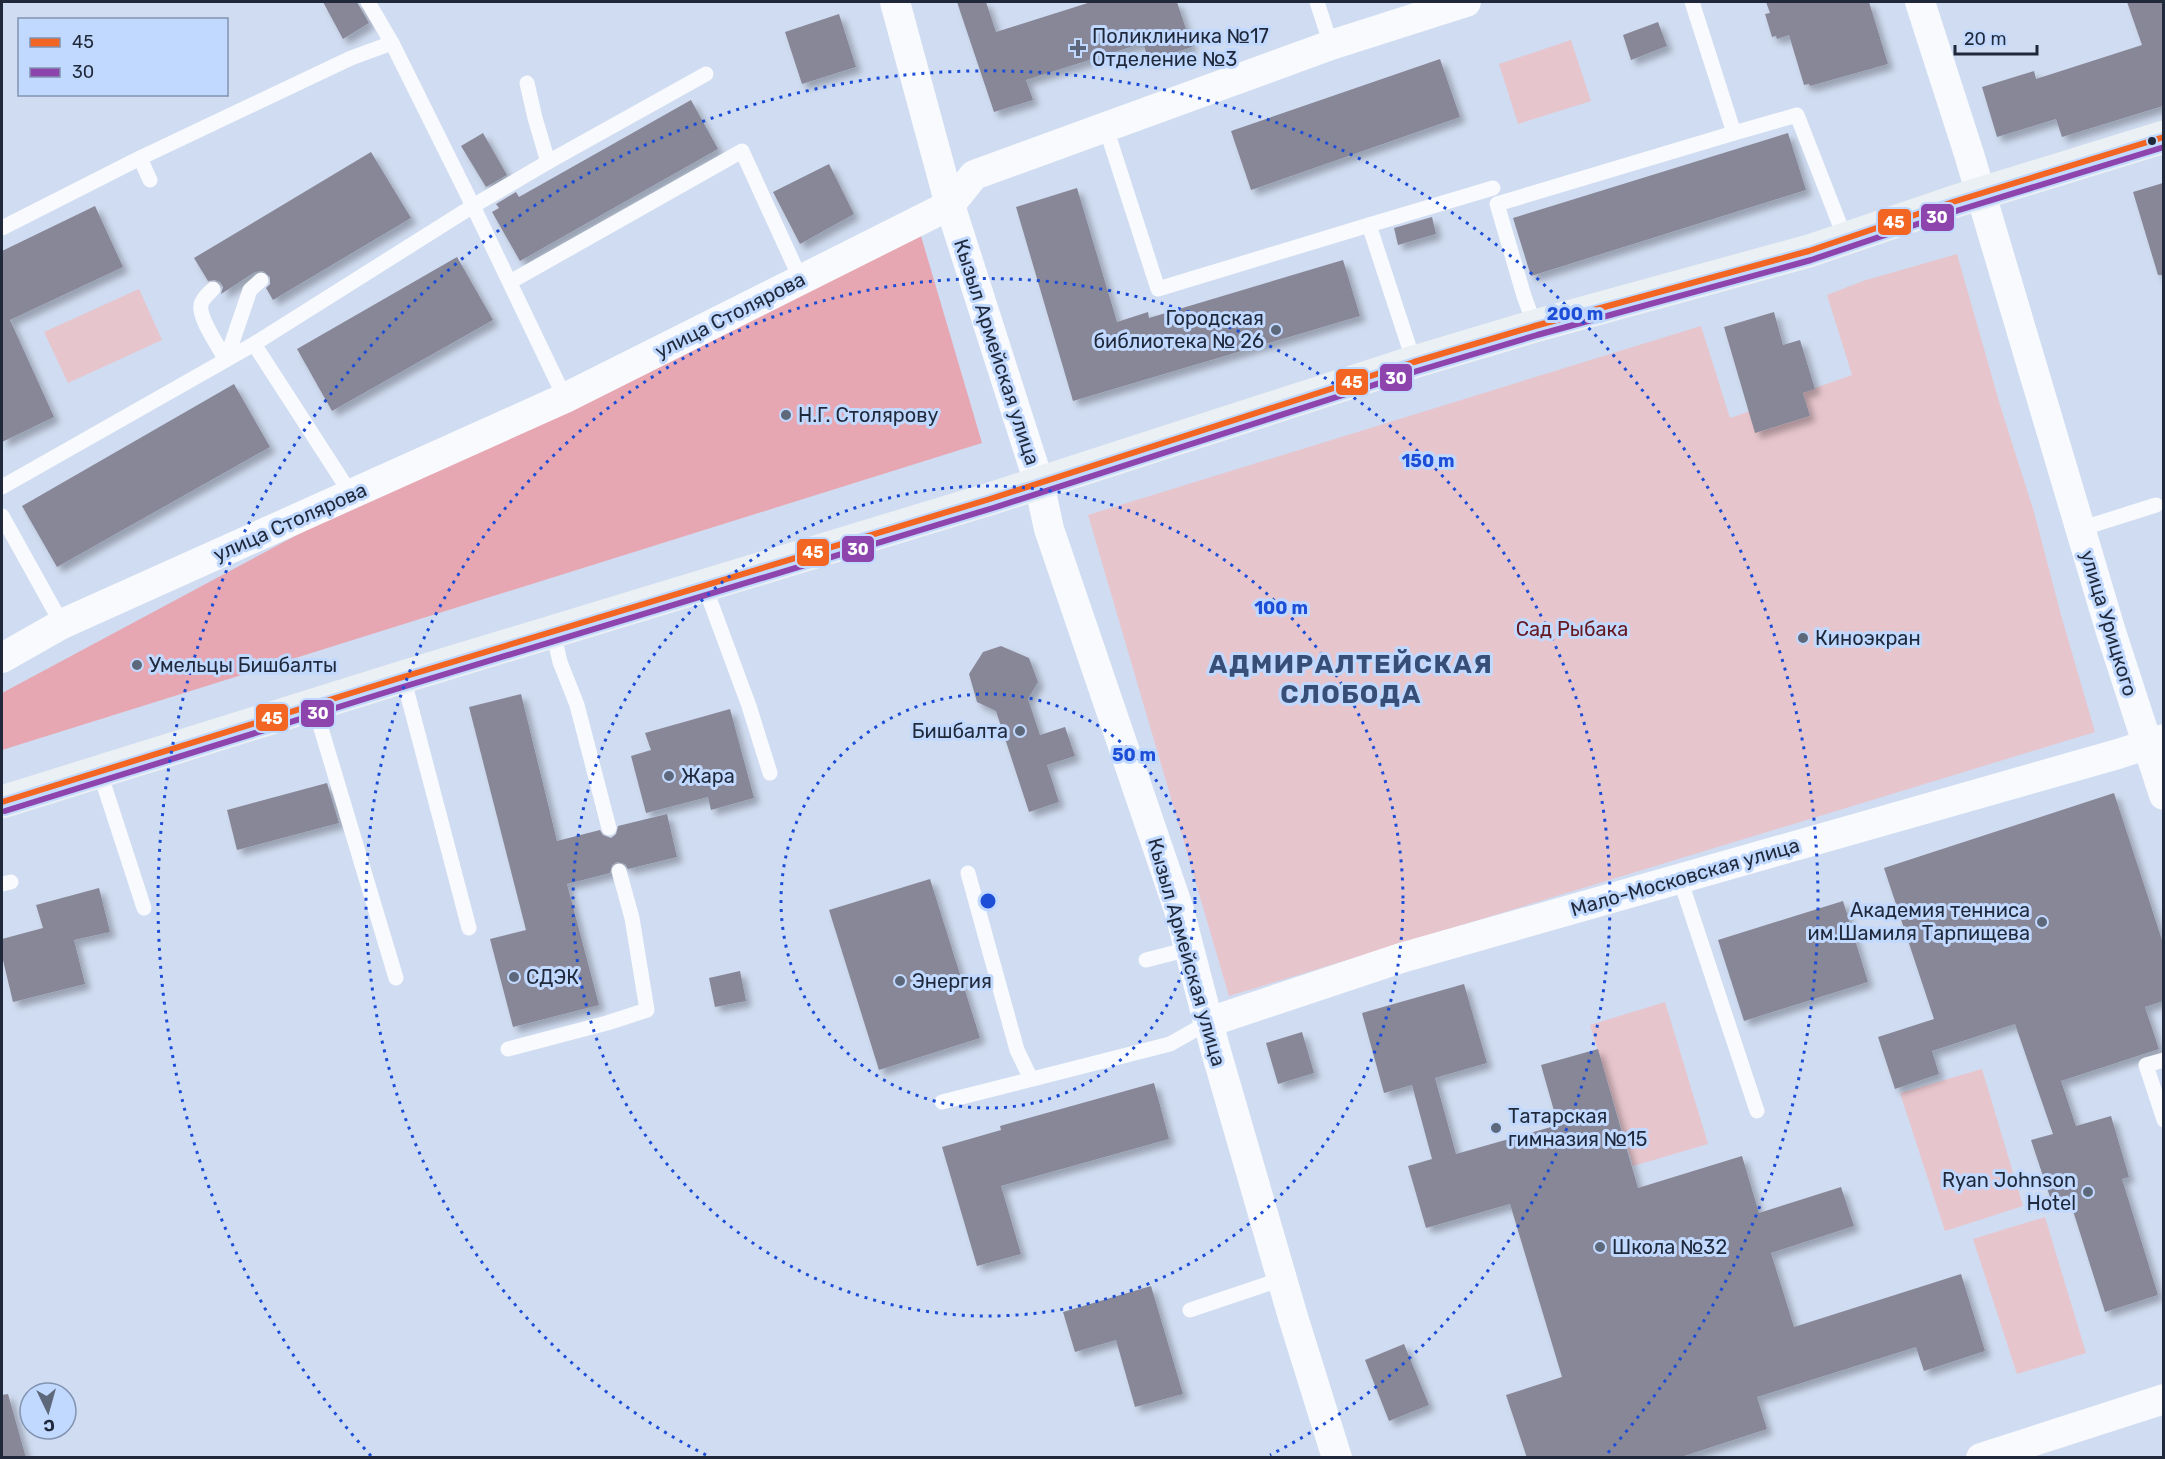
<svg xmlns="http://www.w3.org/2000/svg" width="2165" height="1459" font-family="Rubik,sans-serif">
  <style>
    .green { fill: #e7c5cd }
    .forest { fill: #e7a7b2 }
    .building { fill: #888798; filter: url(#shadow) }
    .lines { fill: none; stroke-linecap: round; stroke-linejoin: round }
    .service { stroke: #f8fafd; stroke-width: 15 }
    .minor { stroke: #f8fafd; stroke-width: 30 }
    .secondary { stroke: #eaf0f3; stroke-width: 33 }
    .bus-1-casing { stroke: #c2d9ff; stroke-width: 10 }
    .bus-2-casing { stroke: #c2d9ff; stroke-width: 10 }
    .bus-1 { stroke: #f26522; stroke-width: 6 }
    .bus-2 { stroke: #8e44ad; stroke-width: 6 }
    .ring { fill: none; stroke: #1d4ed8; stroke-width: 3; stroke-dasharray: 3 6 }
    .poi-dot { fill: #5d687b; stroke: #c2d9ff; stroke-width: 2 }
    .bus-dot { fill: #1f293b; stroke: #c2d9ff; stroke-width: 2 }
    .labels { text-anchor: middle; dominant-baseline: central; stroke-width: 6; stroke-linejoin: round; paint-order: stroke }
    .poi-label { font-size: 20px; fill: #1f293b; stroke: #c2d9ff; text-anchor: start }
    .street-label { font-size: 20px; fill: #1f293b; stroke: #c2d9ff }
    .park-label { font-size: 20px; fill: #67181f; stroke: #c2d9ff }
    .district-label { font-size: 26px; font-weight: bold; letter-spacing: 1.5px; fill: #374e76; stroke: #c2d9ff }
    .centre { fill: #1d4ed8; stroke: #c2d9ff; stroke-width: 3 }
    .ring-label { font-size: 18px; text-anchor: middle; font-weight: bold; fill: #1d4ed8; stroke: #c2d9ff; stroke-width: 6; stroke-linejoin: round; paint-order: stroke }
    .line-badge { stroke: #c2d9ff; stroke-width: 2 }
    .badge-label { font-size: 16px; text-anchor: middle; font-weight: bold; fill: #fff }
  </style>
  <defs>
    <filter id="shadow"><feDropShadow dx="5.5" dy="5.5" stdDeviation="3" flood-color="#0004"/></filter>
  </defs>
  <rect width="100%" height="100%" fill="#d0dcf1"/>
  <!-- green -->
  <g class="green">
    <path d="M1571,40L1591,101L1518,124L1499,64Z"/>
    <path d="M1957,254L2000,405L2034,512L2061,615L2095,732L1229,996L1088,515L1701,326L1730,418L1852,375L1827,295L1863,281Z"/>
    <path d="M139,289L162,340L68,383L44,332Z"/>
    <path d="M1665,1002L1708,1144L1633,1166L1590,1025Z"/>
    <path d="M1982,1069L2023,1206L1945,1231L1900,1093Z"/>
    <path d="M2045,1217L2086,1353L2017,1374L1973,1239Z"/>
  </g>
  <!-- forest -->
  <path class="forest" d="M921,236L982,443L2,750V693L491,431L629,365Z"/>
  <!-- building -->
  <g class="building">
    <path d="M323,2H357L369,23L343,39Z"/>
    <path d="M957,2H986L996,32L1091,2H1177L1192,47L1149,61L1143,43L1026,80L1033,100L994,112Z"/>
    <path d="M1766,2H1869L1888,64L1810,86L1809,84L1804,85L1789,35L1777,39L1776,36L1772,37L1765,14L1770,13Z"/>
    <path d="M2127,2H2163V106L2062,137L2056,119L1997,137L1982,87L2034,71L2036,79L2142,45Z"/>
    <path d="M839,14L856,67L802,84L785,32Z"/>
    <path d="M1658,22L1667,46L1631,60L1623,35Z"/>
    <path d="M1440,59L1460,117L1251,190L1231,131Z"/>
    <path d="M691,100L718,149L520,261L492,212L499,208L496,204L516,192L519,197Z"/>
    <path d="M483,133L507,175L486,187L461,146Z"/>
    <path d="M1788,133L1806,190L1531,276L1513,218Z"/>
    <path d="M371,152L411,218L273,300L266,288L270,284V277L263,271L255,272L221,294L223,287L220,282L215,280L208,281L194,258Z"/>
    <path d="M829,164L854,214L800,244L773,192Z"/>
    <path d="M2163,183V275H2158L2133,192Z"/>
    <path d="M1077,188L1117,322L1148,312L1149,318L1343,260L1360,316L1073,401L1016,207Z"/>
    <path d="M95,206L123,267L10,320L54,417L2,442V251Z"/>
    <path d="M1432,217L1436,234L1398,245L1394,228Z"/>
    <path d="M457,257L493,320L332,411L297,349Z"/>
    <path d="M1774,312L1783,345L1800,340L1815,389L1803,393L1810,416L1755,433L1724,327Z"/>
    <path d="M234,384L270,447L57,567L22,506Z"/>
    <path d="M1001,646L1029,658L1038,682L1028,699L1040,735L1065,727L1075,756L1047,765L1059,802L1029,812L996,711L977,702L969,674L983,652Z"/>
    <path d="M521,694L557,841L600,830L603,835L611,838L616,834L618,826L667,814L677,857L628,869L625,864L617,862L612,865L610,873L567,884L599,1005L513,1027L490,939L526,930L469,707Z"/>
    <path d="M730,709L754,798L711,810L708,797L646,813L631,756L651,750L645,733Z"/>
    <path d="M327,783L339,823L237,850L227,810Z"/>
    <path d="M2114,793L2163,943V1001L2145,1007L2159,1049L2061,1081L2076,1126L2111,1116L2129,1177L2122,1179L2158,1295L2105,1312L2068,1195L2051,1200L2031,1140L2053,1134L2015,1024L1932,1051L1939,1074L1895,1089L1878,1037L1934,1019L1884,868Z"/>
    <path d="M930,879L980,1038L879,1070L829,910Z"/>
    <path d="M99,888L110,932L74,940L85,984L13,1002L2,956V939L43,928L36,905Z"/>
    <path d="M1843,901L1868,982L1744,1021L1718,940Z"/>
    <path d="M740,971L746,1001L715,1007L709,978Z"/>
    <path d="M1464,984L1487,1063L1435,1078L1456,1154L1558,1125L1541,1065L1598,1049L1638,1188L1742,1156L1759,1213L1841,1187L1854,1226L1771,1253L1794,1327L1961,1274L1985,1351L1924,1371L1916,1347L1757,1397L1767,1429L1678,1458H1527L1506,1395L1562,1377L1510,1204L1426,1228L1408,1166L1432,1159L1412,1085L1384,1093L1362,1013Z"/>
    <path d="M1302,1032L1314,1073L1278,1084L1266,1043Z"/>
    <path d="M1154,1083L1169,1139L1001,1186L1021,1254L977,1266L942,1147L1001,1130L1000,1126Z"/>
    <path d="M1151,1286L1183,1394L1135,1407L1116,1340L1075,1352L1063,1312Z"/>
    <path d="M1404,1344L1429,1405L1389,1421L1365,1360Z"/>
    <path d="M8,1394L26,1458H2V1395Z"/>
  </g>
  <g class="lines">
    <!-- service -->
    <g class="service">
      <path d="M368,2L392,43"/>
      <path d="M1317,2L1331,45"/>
      <path d="M1692,2L1734,133L1797,115L1845,238"/>
      <path d="M1106,128L1158,289L1369,225L1414,362"/>
      <path d="M140,158L150,180"/>
      <path d="M548,162L706,74"/>
      <path d="M1369,225L1493,188"/>
      <path d="M2,228L140,158L351,58L392,43L473,206L548,162L535,118L527,83"/>
      <path d="M510,282L742,151L801,280"/>
      <path d="M213,289C209,293 203,298 201,304C198,318 219,347 226,360"/>
      <path d="M1535,326L1524,296L1497,204L1734,133"/>
      <path d="M254,344L351,494"/>
      <path d="M226,360L250,290L261,280"/>
      <path d="M2,487L254,344L473,206L565,398"/>
      <path d="M2,516L62,624"/>
      <path d="M2080,529L2156,505"/>
      <path d="M705,587L749,706L770,773"/>
      <path d="M553,632L560,662L577,705L609,828"/>
      <path d="M403,677L469,928"/>
      <path d="M314,705L396,978"/>
      <path d="M100,773L144,908"/>
      <path d="M968,873L1017,1050L1031,1079"/>
      <path d="M1680,879L1757,1111"/>
      <path d="M2,884L11,882"/>
      <path d="M1146,960L1189,949"/>
      <path d="M508,1049L607,1023L647,1010L632,918L619,871"/>
      <path d="M2164,1060L2146,1065L2164,1120"/>
      <path d="M942,1102L1170,1044L1209,1022"/>
      <path d="M1190,1310L1282,1279"/>
    </g>
    <!-- minor -->
    <g class="minor">
      <path d="M895,2L950,205L1039,483L1049,529L1179,910L1215,1048L1293,1317L1337,1458"/>
      <path d="M1920,2L1969,154L2111,632L2164,795"/>
      <path d="M2,658L62,624L565,398L950,205L974,175L1331,45L1466,2"/>
      <path d="M1209,1022L1401,958L2118,754L2164,739"/>
      <path d="M1981,1458L2164,1399"/>
    </g>
    <!-- secondary -->
    <path class="secondary" d="M2,802L403,677L990,499L1414,362L1535,326L1809,251L1953,202L2164,137"/>
    <!-- bus-1 casing -->
    <g class="bus-1-casing">
      <path id="bus-1" d="M2,802L403,677L990,499L1414,362L1535,326L1809,251L1953,202L2164,137"/>
    </g>
    <!-- bus-2 casing -->
    <g class="bus-2-casing">
      <path id="bus-2" d="M5,811L406,686L993,508L1417,371L1537,335L1811,260L1956,211L2164,147"/>
    </g>
    <!-- bus-1 -->
    <use href="#bus-1" class="bus-1"/>
    <!-- bus-2 -->
    <use href="#bus-2" class="bus-2"/>
  </g>
  <!-- distance rings -->
  <g class="ring">
    <circle cx="988" cy="901" r="207"/>
    <circle cx="988" cy="901" r="415"/>
    <path d="M706 1455A622 622 0 1 1 1270 1455"/>
    <path d="M371 1456A830 830 0 1 1 1605 1456"/>
  </g>
  <!-- markers -->
  <g class="poi-dot">
    <path d="M1075 39h6v6h6v6h-6v6h-6v-6h-6v-6h6z"/>
    <circle cx="1276" cy="330" r="6"/>
    <circle cx="786" cy="415" r="6"/>
    <circle cx="1803" cy="638" r="6"/>
    <circle cx="137" cy="665" r="6"/>
    <circle cx="1020" cy="731" r="6"/>
    <circle cx="669" cy="776" r="6"/>
    <circle cx="2042" cy="922" r="6"/>
    <circle cx="514" cy="977" r="6"/>
    <circle cx="900" cy="981" r="6"/>
    <circle cx="1496" cy="1128" r="6"/>
    <circle cx="2088" cy="1192" r="6"/>
    <circle cx="1600" cy="1247" r="6"/>
  </g>
  <circle class="bus-dot" cx="2152" cy="141" r="5"/>
  <g class="labels">
    <!-- poi labels -->
    <g class="poi-label">
      <text x="1092" y="36">Поликлиника №17<tspan x="1092" dy="23">Отделение №3</tspan></text>
      <text x="1264" y="318" text-anchor="end">Городская<tspan x="1264" dy="23">библиотека № 26</tspan></text>
      <text x="798" y="415">Н.Г. Столярову</text>
      <text x="1815" y="638">Киноэкран</text>
      <text x="149" y="665">Умельцы Бишбалты</text>
      <text x="1008" y="731" text-anchor="end">Бишбалта</text>
      <text x="681" y="776">Жара</text>
      <text x="2030" y="910" text-anchor="end">Академия тенниса<tspan x="2030" dy="23">им.Шамиля Тарпищева</tspan></text>
      <text x="526" y="977">СДЭК</text>
      <text x="912" y="981">Энергия</text>
      <text x="1508" y="1116">Татарская<tspan x="1508" dy="23">гимназия №15</tspan></text>
      <text x="2076" y="1180" text-anchor="end">Ryan Johnson<tspan x="2076" dy="23">Hotel</tspan></text>
      <text x="1612" y="1247">Школа №32</text>
    </g>
    <!-- street labels -->
    <g class="street-label">
      <text transform="translate(730 315) rotate(-27)">улица Столярова</text>
      <text transform="translate(997 352) rotate(72)">Кызыл Армейская улица</text>
      <text transform="translate(290 522) rotate(-24)">улица Столярова</text>
      <text transform="translate(2109 623) rotate(73)">улица Урицкого</text>
      <text transform="translate(1685 877) rotate(-16)">Мало-Московская улица</text>
      <text transform="translate(1187 952) rotate(74)">Кызыл Армейская улица</text>
    </g>
    <!-- park labels -->
    <g class="park-label">
      <text x="1572" y="629">Сад Рыбака</text>
    </g>
    <!-- district labels -->
    <g class="district-label">
      <text x="1351" y="664">АДМИРАЛТЕЙСКАЯ<tspan x="1351" dy="30">СЛОБОДА</tspan></text>
    </g>
  </g>
  <circle cx="988" cy="901" r="9" class="centre"/>
  <g class="ring-label">
    <text x="1575" y="320">200 m</text>
    <text x="1428" y="467">150 m</text>
    <text x="1281" y="614">100 m</text>
    <text x="1134" y="761">50 m</text>
  </g>
  <g class="line-badge">
    <rect x="1920" y="203" width="35" height="29" rx="6" fill="#8e44ad"/>
    <rect x="1877" y="208" width="35" height="28" rx="6" fill="#f26522"/>
    <rect x="1379" y="363" width="34" height="29" rx="6" fill="#8e44ad"/>
    <rect x="1335" y="368" width="34" height="28" rx="6" fill="#f26522"/>
    <rect x="841" y="535" width="34" height="28" rx="6" fill="#8e44ad"/>
    <rect x="796" y="538" width="34" height="29" rx="6" fill="#f26522"/>
    <rect x="300" y="699" width="35" height="29" rx="6" fill="#8e44ad"/>
    <rect x="255" y="703" width="34" height="29" rx="6" fill="#f26522"/>
  </g>
  <g class="badge-label">
    <text x="1937" y="223">30</text>
    <text x="1894" y="228">45</text>
    <text x="1396" y="384">30</text>
    <text x="1352" y="388">45</text>
    <text x="858" y="555">30</text>
    <text x="813" y="558">45</text>
    <text x="318" y="719">30</text>
    <text x="272" y="724">45</text>
  </g>
  <!-- border -->
  <rect width="2165" height="1459" fill="none" stroke="#1f293b" stroke-width="6"/>
  <!-- legend -->
  <rect x="18" y="18" width="210" height="78" fill="#c2d9ff" stroke="#8193b1" stroke-width="1.5"/>
  <rect x="30" y="38" width="30" height="9" fill="#f26522" stroke="#8193b1" stroke-width="1.5"/>
  <text x="72" y="48" font-size="18" fill="#1f293b">45</text>
  <rect x="30" y="68" width="30" height="9" fill="#8e44ad" stroke="#8193b1" stroke-width="1.5"/>
  <text x="72" y="78" font-size="18" fill="#1f293b">30</text>
  <!-- north arrow -->
  <g transform="translate(48 1411) rotate(175)"><circle r="28" fill="#c2d9ff" stroke="#8193b1" stroke-width="1.5"/>
  <path d="M0-4.5L10 22L0 15L-10 22Z" fill="#5d687b"/>
  <text y="-9" font-size="16" font-weight="bold" text-anchor="middle" fill="#1f293b">С</text>
  </g>
  <!-- scale -->
  <path d="M1955 45v9h82v-9" fill="none" stroke="#1f293b" stroke-width="3"/>
  <text x="1964" y="45" font-size="18" fill="#1f293b" stroke="#c2d9ff" stroke-width="4.5" paint-order="stroke">20 m</text>
</svg>
